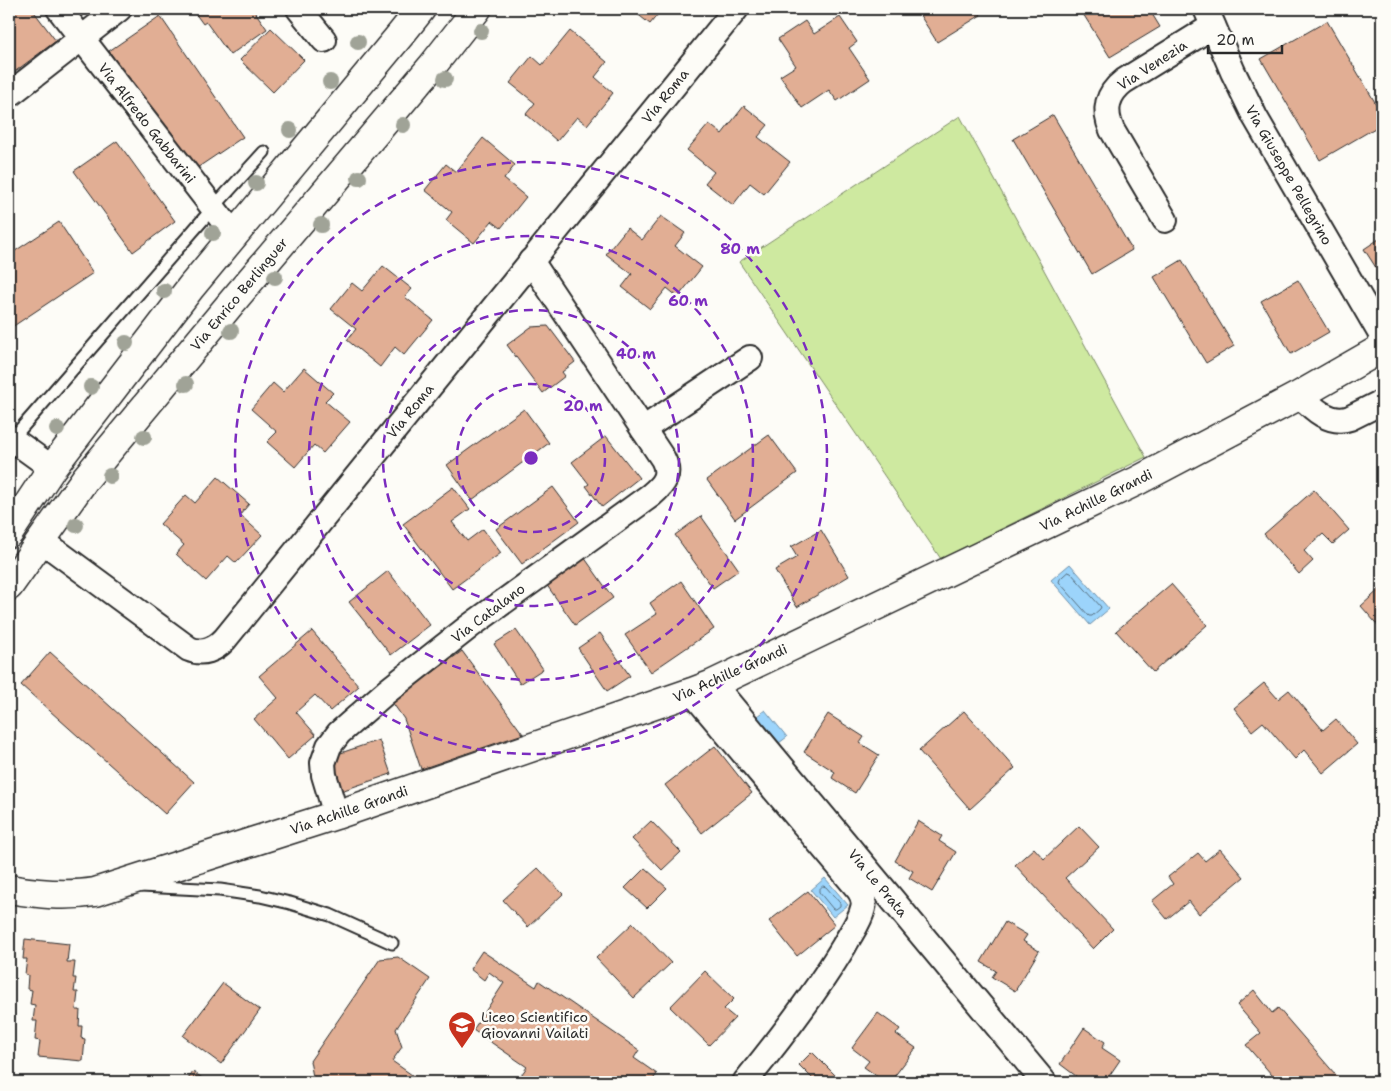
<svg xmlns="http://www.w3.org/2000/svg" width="1391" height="1091" font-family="'Shantell Sans',sans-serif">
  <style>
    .green { fill: #cee9a0; stroke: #7c8a66 }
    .water { fill: #9cd4fb; stroke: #6f90a8 }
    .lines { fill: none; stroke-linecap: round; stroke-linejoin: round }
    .shore { stroke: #586f7e; stroke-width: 1 }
    .building { fill: #e1ae94; stroke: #2b2b2b }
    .lane-casing { stroke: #2b2b2b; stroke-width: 15 }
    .street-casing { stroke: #2b2b2b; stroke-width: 28 }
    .secondary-casing { stroke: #2b2b2b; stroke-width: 31 }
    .lane { stroke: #fdfcf7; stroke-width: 11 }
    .street { stroke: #fdfcf7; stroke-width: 24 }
    .secondary { stroke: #fdfcf7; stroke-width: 28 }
    .tree { fill: #a0a397 }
    .ring { fill: none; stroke: #7b2cbf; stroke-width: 2.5; stroke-dasharray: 9 6 }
    .labels { text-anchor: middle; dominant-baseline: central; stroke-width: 5; stroke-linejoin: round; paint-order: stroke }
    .street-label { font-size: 14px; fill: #2b2b2b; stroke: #fdfcf7 }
    .poi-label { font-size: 14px; fill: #2b2b2b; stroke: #fdfcf7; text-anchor: start }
    .centre { fill: #7b2cbf; stroke: #fdfcf7; stroke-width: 2.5 }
    .ring-label { font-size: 15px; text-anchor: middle; font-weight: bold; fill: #7b2cbf; stroke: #fdfcf7; stroke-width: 5; stroke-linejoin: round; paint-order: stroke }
  </style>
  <rect width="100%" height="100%" fill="#fdfcf7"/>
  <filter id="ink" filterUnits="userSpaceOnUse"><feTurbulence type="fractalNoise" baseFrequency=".02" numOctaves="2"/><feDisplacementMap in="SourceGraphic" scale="10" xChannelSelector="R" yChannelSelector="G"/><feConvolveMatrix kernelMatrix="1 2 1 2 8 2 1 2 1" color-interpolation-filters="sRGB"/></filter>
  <g filter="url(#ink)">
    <polygon class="green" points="960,116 1146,457 941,559 739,262"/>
    <g class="water">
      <polygon points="1070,564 1109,609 1090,625 1051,580"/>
      <polygon points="765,710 787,737 775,746 753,719"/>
      <polygon points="825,878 848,905 833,917 811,890"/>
    </g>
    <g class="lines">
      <g class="shore">
        <polygon points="1068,572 1071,573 1101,607 1100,609 1092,616 1089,616 1059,582 1060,579"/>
        <polygon points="823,886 826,887 840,903 840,906 836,909 833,909 819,892 819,890"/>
      </g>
    </g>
    <g class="building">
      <polygon points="10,9 32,9 56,41 9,76 9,10"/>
      <polygon points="192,9 253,9 267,29 230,55 206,22 203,24"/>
      <polygon points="631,9 662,9 650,24"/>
      <polygon points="916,9 977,9 981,15 937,42"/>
      <polygon points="1080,9 1149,9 1160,27 1110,57"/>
      <polygon points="160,16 243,137 191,172 109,51"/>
      <polygon points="840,17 857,42 849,48 870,79 837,101 829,90 802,108 780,76 796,66 778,39 805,21 814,34"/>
      <polygon points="1327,21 1382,114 1382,124 1320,160 1261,59"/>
      <polygon points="271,28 304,60 273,92 240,60"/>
      <polygon points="570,31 607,62 595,77 613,93 587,125 577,117 557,141 526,114 535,103 510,83 532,56 542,65"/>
      <polygon points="744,106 768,125 758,137 790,162 764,194 750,183 733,205 705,183 714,172 687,150 709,124 722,134"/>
      <polygon points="1053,115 1132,250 1092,274 1013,139"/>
      <polygon points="483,138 515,165 504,179 526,197 501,228 492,221 474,243 446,220 452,212 425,190 446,164 456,172"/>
      <polygon points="117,141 175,221 133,252 74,171"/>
      <polygon points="661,216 685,233 675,246 702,267 678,297 667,288 650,309 622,287 632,274 606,254 627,228 642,240"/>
      <polygon points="59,222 93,273 9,329 9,255"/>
      <polygon points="1382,237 1382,277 1364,249"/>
      <polygon points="1182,260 1234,346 1206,363 1154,277"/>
      <polygon points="383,266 412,289 405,297 433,320 404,355 395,347 380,367 347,340 356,329 331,309 352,283 362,291"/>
      <polygon points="1298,280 1329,332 1291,354 1261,301"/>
      <polygon points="548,326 575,362 562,372 565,376 543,393 507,345 531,327"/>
      <polygon points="304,368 333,393 325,401 350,422 323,453 314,445 295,467 267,442 277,432 251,409 273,383 283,392"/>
      <polygon points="524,409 549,443 472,500 447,465"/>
      <polygon points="769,435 797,473 735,519 707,480"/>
      <polygon points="606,436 639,478 602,507 586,486 589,484 572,462"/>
      <polygon points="218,477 249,504 240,515 262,535 236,563 228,556 206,581 176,554 184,545 160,524 186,495 195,503"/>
      <polygon points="453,487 470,509 452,522 467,541 483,529 501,553 452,589 403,524"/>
      <polygon points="553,487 579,522 522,564 496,529"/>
      <polygon points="1314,490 1349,530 1333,544 1323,534 1304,551 1313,561 1299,574 1264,534"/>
      <polygon points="701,516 739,570 713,588 675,535"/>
      <polygon points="821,530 849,576 797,607 775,570 797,557 791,547"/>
      <polygon points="584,557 613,598 575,625 546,584"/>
      <polygon points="388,571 430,625 391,655 349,602"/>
      <polygon points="681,581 714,629 651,672 625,635 657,614 650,603"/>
      <polygon points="1171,584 1207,625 1153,672 1116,631"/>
      <polygon points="1381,588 1382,589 1382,630 1361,606"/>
      <polygon points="516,630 543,669 520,684 494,644"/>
      <polygon points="312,631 359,686 330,711 315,695 296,712 316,735 288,759 254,719 278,698 259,676"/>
      <polygon points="600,633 630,676 607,691 578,648"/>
      <polygon points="462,651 523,734 421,769 404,719 392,702"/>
      <polygon points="50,652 194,782 165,814 21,685"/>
      <polygon points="1264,683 1278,699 1289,690 1323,730 1336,719 1357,744 1323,773 1304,750 1295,759 1263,722 1252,731 1234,708"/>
      <polygon points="964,711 1015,768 970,809 919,751"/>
      <polygon points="828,714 864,737 860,743 879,755 855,793 832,778 835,772 804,752"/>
      <polygon points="379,740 391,774 341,791 329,757"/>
      <polygon points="715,746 752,793 702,833 665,785"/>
      <polygon points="651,821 681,852 662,870 632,839"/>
      <polygon points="918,821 942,836 939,841 956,852 932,892 909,878 913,871 895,861"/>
      <polygon points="1079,826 1099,847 1065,878 1113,929 1093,949 1015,865 1034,848 1044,859"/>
      <polygon points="1220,849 1244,877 1199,914 1189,901 1167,919 1152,901 1173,884 1168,877 1198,853 1205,861"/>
      <polygon points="538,868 563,894 528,927 503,900"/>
      <polygon points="645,868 667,888 647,908 625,888"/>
      <polygon points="808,891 835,925 797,956 769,921"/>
      <polygon points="1005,922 1027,935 1023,941 1039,951 1015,991 992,977 996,971 981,962"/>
      <polygon points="633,923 671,963 634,998 596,958"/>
      <polygon points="25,939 69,944 67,962 75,962 73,978 76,978 74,992 78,992 76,1010 80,1010 79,1026 82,1026 81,1038 85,1039 83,1061 38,1057 40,1041 35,1040 37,1021 33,1021 35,1005 30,1004 32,990 27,989 28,975 25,974 27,959 23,959"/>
      <polygon points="482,951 536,987 539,981 639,1050 634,1058 657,1074 651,1082 550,1082 546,1079 544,1082 516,1082 527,1067 473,1030 504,983 489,972 484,980 470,969"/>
      <polygon points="398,957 430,979 396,1029 402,1047 392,1061 422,1082 314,1082 310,1061 380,959"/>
      <polygon points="705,971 734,999 724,1009 735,1018 709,1045 670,1007"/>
      <polygon points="223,983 260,1010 221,1064 183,1036"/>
      <polygon points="1254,990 1272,1013 1278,1008 1342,1082 1278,1082 1246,1045 1261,1033 1237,1005"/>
      <polygon points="878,1013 900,1029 896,1034 916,1048 890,1082 885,1082 864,1067 869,1061 852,1048"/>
      <polygon points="1084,1028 1105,1042 1102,1048 1120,1060 1105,1082 1072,1082 1076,1076 1060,1064"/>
      <polygon points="812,1052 842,1082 816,1082 799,1065"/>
      <polygon points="193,1072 207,1081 206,1082 186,1082"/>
    </g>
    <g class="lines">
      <g class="lane-casing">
        <g id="lane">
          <polyline points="12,439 213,208 264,152"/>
          <polyline points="141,886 220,890 260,896 290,903 330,915 392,943"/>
        </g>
      </g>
      <g class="street-casing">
        <g id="street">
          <polyline points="59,9 235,236"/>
          <polyline points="299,9 324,40"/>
          <polyline points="1206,9 1233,72 1255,117 1382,336"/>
          <polyline points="9,95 119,9"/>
          <path d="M 1165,220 L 1112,130 C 1103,110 1107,94 1124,81 L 1213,26"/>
          <path d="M 1300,395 C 1313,409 1330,425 1350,418 L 1382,402"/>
          <polyline points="643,429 750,358"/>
          <polyline points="9,437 52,468"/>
          <path d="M 41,540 L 189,649 C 203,655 215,650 225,639 L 736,9"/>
          <polyline points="713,684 1044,1082"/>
          <path d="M 692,692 L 859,890 C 863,896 865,901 863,908 C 860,922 850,934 844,946 C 815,994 781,1038 745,1082"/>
          <path d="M 336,815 L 324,775 L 323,763 L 329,746 L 339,733 L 386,692 L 470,626 L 651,495 C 664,484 671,475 663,459 L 531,261"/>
        </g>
      </g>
      <g class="secondary-casing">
        <g id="secondary">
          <polyline points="9,533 52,468 191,287 401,34 421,9"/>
          <polyline points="9,586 85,479 232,302 433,65 477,9"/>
          <path d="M 9,889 C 38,894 66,897 95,892 L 336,815 L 692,692 L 713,684 L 1137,481 L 1300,395 L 1382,348"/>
        </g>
      </g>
      <use href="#lane" class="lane"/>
      <use href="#street" class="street"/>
      <use href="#secondary" class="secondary"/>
    </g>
    <g class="tree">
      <circle cx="481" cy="31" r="8"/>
      <circle cx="358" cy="42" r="8"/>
      <circle cx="445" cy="79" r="8"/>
      <circle cx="330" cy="82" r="8"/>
      <circle cx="403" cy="125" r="8"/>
      <circle cx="290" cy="130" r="8"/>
      <circle cx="359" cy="178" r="8"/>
      <circle cx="256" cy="183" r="8"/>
      <circle cx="321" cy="225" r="8"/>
      <circle cx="213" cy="233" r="8"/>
      <circle cx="275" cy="277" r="8"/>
      <circle cx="164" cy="291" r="8"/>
      <circle cx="231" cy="331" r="8"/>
      <circle cx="126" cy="343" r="8"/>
      <circle cx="186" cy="384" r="8"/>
      <circle cx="91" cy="387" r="8"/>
      <circle cx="57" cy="429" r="8"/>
      <circle cx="144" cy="437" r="8"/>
      <circle cx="110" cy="476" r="8"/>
      <circle cx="76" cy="525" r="8"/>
    </g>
  </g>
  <g class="ring">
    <circle cx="531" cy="458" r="74"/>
    <circle cx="531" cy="458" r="148"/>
    <circle cx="531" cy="458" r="222"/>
    <circle cx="531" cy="458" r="296"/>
  </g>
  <defs>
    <g id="school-pin" transform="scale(1.4375)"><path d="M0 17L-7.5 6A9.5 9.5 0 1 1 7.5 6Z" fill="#c8321e" stroke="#fdfcf7"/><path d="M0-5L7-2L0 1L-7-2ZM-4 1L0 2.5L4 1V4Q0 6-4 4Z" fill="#fff"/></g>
  </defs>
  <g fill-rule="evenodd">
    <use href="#school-pin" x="462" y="1025"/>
  </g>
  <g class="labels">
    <g class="street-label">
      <text transform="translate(1152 65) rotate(-33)">Via Venezia</text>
      <text transform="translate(665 96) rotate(-51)">Via Roma</text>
      <text transform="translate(147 123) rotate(52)">Via Alfredo Gabbarini</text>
      <text transform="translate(1289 175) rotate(60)">Via Giuseppe Pellegrino</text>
      <text transform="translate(239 294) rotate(-50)">Via Enrico Berlinguer</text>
      <text transform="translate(410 411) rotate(-51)">Via Roma</text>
      <text transform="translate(1096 500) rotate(-26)">Via Achille Grandi</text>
      <text transform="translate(488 613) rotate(-37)">Via Catalano</text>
      <text transform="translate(730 673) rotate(-24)">Via Achille Grandi</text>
      <text transform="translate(349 810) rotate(-19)">Via Achille Grandi</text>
      <text transform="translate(878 883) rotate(50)">Via Le Prata</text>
    </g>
    <g class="poi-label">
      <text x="481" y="1017">Liceo Scientifico<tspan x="481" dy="16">Giovanni Vailati</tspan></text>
    </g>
  </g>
  <circle cx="531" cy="458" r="8" class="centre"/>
  <g class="ring-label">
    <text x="740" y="254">80 m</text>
    <text x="688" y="306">60 m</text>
    <text x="636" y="359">40 m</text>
    <text x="583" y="411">20 m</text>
  </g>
  <rect width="1391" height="1091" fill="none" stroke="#fdfcf7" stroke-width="30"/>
  <rect x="15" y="15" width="1361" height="1061" fill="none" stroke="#2b2b2b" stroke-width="2" filter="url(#ink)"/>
  <path d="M1208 45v8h74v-8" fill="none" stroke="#2b2b2b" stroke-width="2.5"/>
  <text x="1216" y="45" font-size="15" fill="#2b2b2b" stroke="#fdfcf7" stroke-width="4" paint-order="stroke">20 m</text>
</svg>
